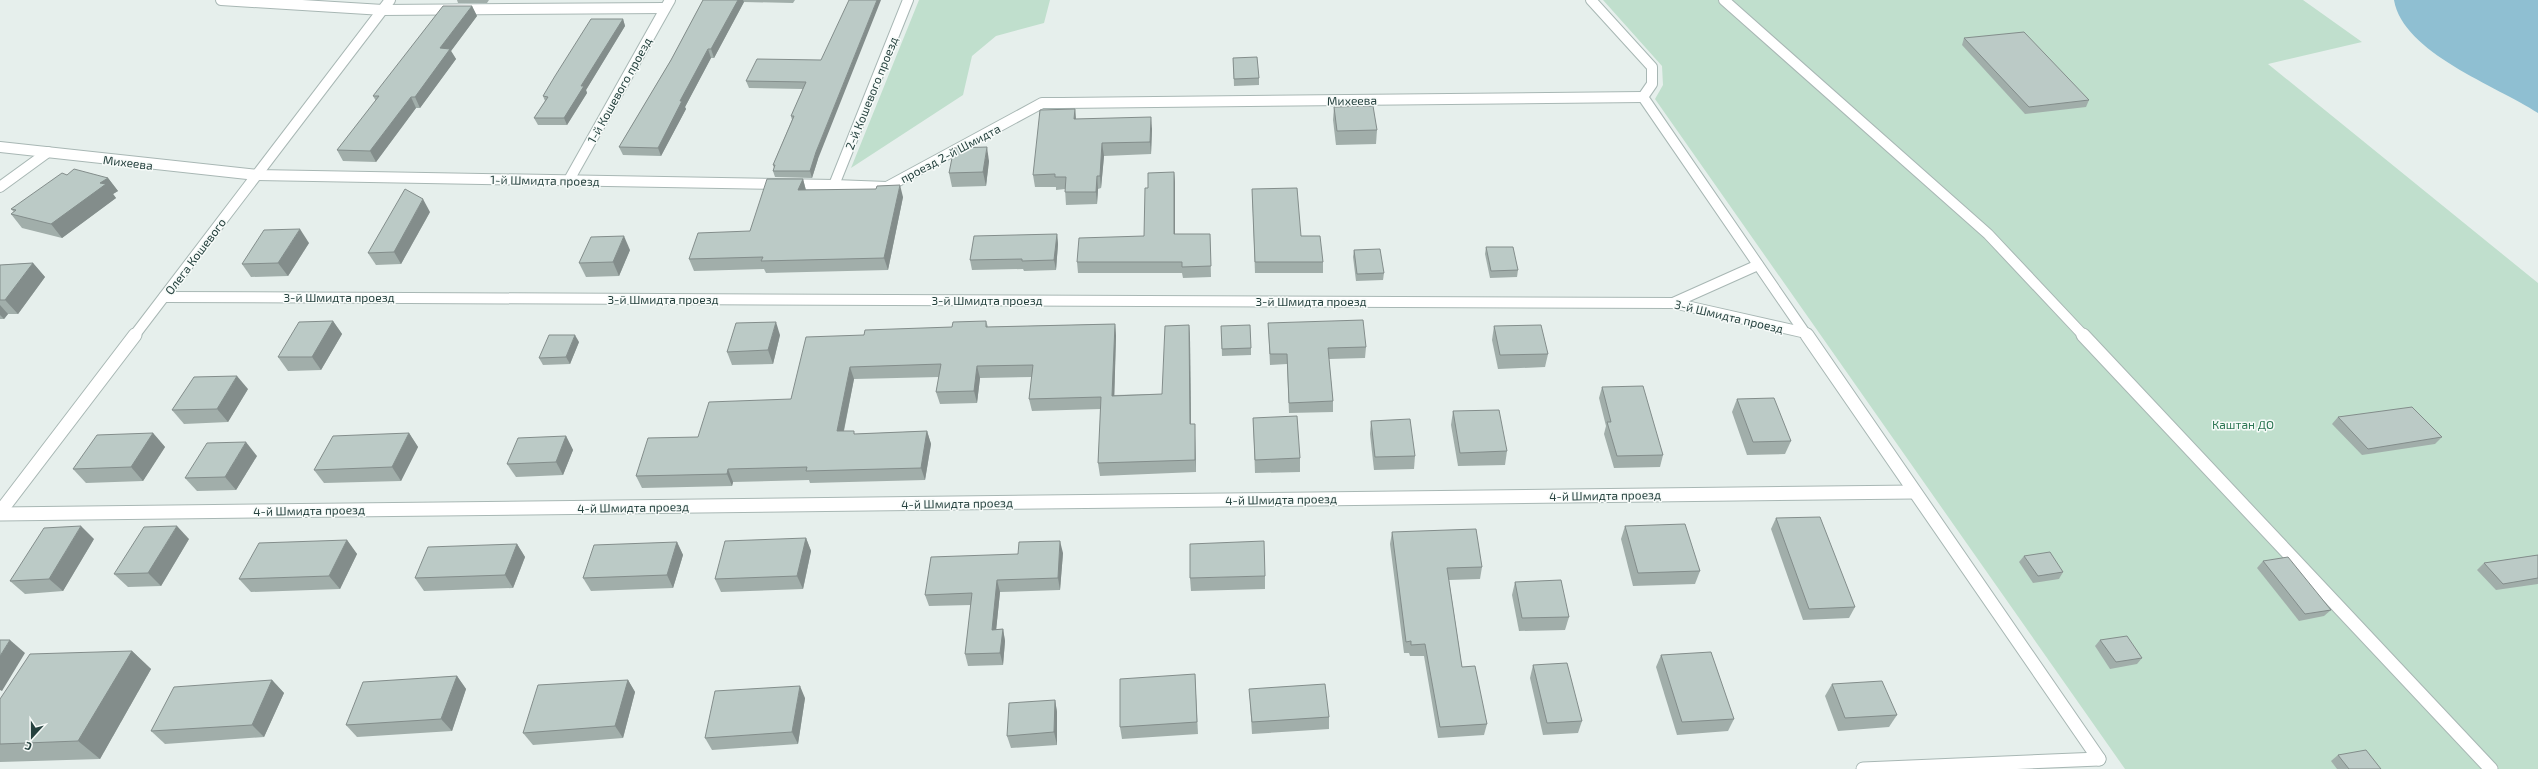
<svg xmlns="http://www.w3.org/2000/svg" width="2538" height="769" font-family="'Exo 2',sans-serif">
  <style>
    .green { fill: #c0dfcd }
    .water { fill: #8fbfd2 }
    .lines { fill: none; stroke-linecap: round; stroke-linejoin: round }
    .service-far1-casing { stroke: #a8b7b4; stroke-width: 12 }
    .service-casing { stroke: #a8b7b4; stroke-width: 15 }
    .minor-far1-casing { stroke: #a8b7b4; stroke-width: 12 }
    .minor-casing { stroke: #a8b7b4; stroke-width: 15 }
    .service-far1 { stroke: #fff; stroke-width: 10 }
    .service { stroke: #fff; stroke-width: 13 }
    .minor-far1 { stroke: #fff; stroke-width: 10 }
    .minor { stroke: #fff; stroke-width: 13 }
    .wall { fill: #a1aeaa }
    .shaded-wall { fill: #838d8b }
    .building { fill: #bbcac6; stroke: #838d8b }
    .labels { text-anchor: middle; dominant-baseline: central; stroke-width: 3; stroke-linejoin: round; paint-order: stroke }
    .street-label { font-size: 12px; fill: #25413e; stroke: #f7fbf9 }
    .park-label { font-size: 12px; fill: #2f7855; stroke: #f7fbf9 }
  </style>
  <rect width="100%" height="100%" fill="#e6efec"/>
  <g class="green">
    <polygon points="919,0 1050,0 1044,23 996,36 972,56 963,95 851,168"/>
    <polygon points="1603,0 2303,0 2362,42 2268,64 2538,283 2538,769 2125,769 1655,99 1663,85 1662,66"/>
  </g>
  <path class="water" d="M 2394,0 L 2538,0 L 2538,113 C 2497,86 2403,53 2394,0 Z"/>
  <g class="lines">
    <g class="service-far1-casing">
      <g id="service-far1">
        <polyline points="1591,0 1652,67 1652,84 1643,97 1807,336"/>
        <polyline points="1724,0 1988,234 2084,336"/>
        <polyline points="834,185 887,187 1042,103 1062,103"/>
        <polyline points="0,187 48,152"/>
      </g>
    </g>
    <g class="service-casing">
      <g id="service">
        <polyline points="1807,335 2099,759"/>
        <polyline points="2083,335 2491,769"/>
      </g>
    </g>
    <g class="minor-far1-casing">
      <g id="minor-far1">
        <polyline points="221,0 383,10 665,8"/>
        <polyline points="1062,103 1643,97"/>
        <polyline points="0,147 257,175 834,185 908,0"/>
        <polyline points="569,180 670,0"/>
        <polyline points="164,297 1673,303 1806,333"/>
        <polyline points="1673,303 1758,265"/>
        <polyline points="134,336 390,0"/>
      </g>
    </g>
    <g class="minor-casing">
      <g id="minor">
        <polyline points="0,512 135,335"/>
        <polyline points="0,514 1914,492"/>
        <polyline points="1863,769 2099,759"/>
      </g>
    </g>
    <use href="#service-far1" class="service-far1"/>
    <use href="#service" class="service"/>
    <use href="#minor-far1" class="minor-far1"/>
    <use href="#minor" class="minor"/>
  </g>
  <g class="wall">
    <polygon points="457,0 489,0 487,3 458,3"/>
    <polygon points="703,0 795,0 793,3 744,2 714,58 711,58 685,107 686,109 661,156 623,155 619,147 671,60"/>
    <polygon points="472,6 477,16 451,51 456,59 420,108 416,108 376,162 343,161 337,150 376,101 373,96"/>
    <polygon points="623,19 625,26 586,90 587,93 567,125 538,125 534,118 545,101 543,96"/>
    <polygon points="1964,38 2089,100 2086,107 2025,114 1962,45"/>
    <polygon points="1233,58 1259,78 1259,85 1234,86"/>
    <polygon points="821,60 818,159 812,178 775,177 773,171 774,168 773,165 792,120 791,116 803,89 749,88 746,81"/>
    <polygon points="1334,107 1377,130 1376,144 1336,145 1333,120"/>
    <polygon points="1075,109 1076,119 1152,129 1151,154 1104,156 1101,188 1098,189 1097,204 1066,205 1065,189 1056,190 1056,187 1035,187 1033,175"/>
    <polygon points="989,161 986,186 952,187 949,173"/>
    <polygon points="1174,172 1175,183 1175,234 1210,234 1211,277 1183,278 1182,273 1078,273 1077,262 1144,236 1148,188"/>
    <polygon points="67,175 108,178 118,191 113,194 116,198 62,238 22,228 11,214 14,212 11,209"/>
    <polygon points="803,179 806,190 903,197 888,270 766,273 764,269 694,271 689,259 750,231"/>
    <polygon points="1252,189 1301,236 1323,262 1323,273 1255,273"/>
    <polygon points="430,212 401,264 376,265 368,253"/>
    <polygon points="1057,234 1058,244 1056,270 1024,271 1023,269 972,270 970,260"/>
    <polygon points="309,243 288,276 251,277 242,264"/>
    <polygon points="1486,247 1518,270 1517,277 1490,278 1485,254"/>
    <polygon points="630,250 619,276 586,277 579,263"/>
    <polygon points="1354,250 1384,273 1383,280 1356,281 1353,257"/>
    <polygon points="33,263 45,277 18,314 8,314 4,319 0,319 0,265"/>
    <polygon points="333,321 342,334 321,370 288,371 278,357"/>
    <polygon points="986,321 988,327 1115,324 1116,336 1114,395 1162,394 1189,325 1190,338 1191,424 1195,424 1196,472 1100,476 1098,463 1101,409 1032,411 1029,399 1032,377 980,378 977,403 940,404 936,392 939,377 854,379 844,431 855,434 927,431 931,444 925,480 810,483 809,480 733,482 732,486 642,488 636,476 698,437 791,399 864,335 952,327"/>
    <polygon points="1268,323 1366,347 1365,358 1329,359 1333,401 1333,412 1289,413 1287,364 1270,365"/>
    <polygon points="1221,326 1251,348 1251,355 1222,356"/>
    <polygon points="1494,326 1548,354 1545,367 1498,369 1492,340"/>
    <polygon points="780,335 773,364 732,365 727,352"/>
    <polygon points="579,342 570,364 543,365 539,358"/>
    <polygon points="1602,387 1663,455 1660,467 1614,468 1604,434 1606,426 1599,398"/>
    <polygon points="248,389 228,422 184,424 172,410"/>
    <polygon points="1737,399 1791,441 1785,454 1747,455 1732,412"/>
    <polygon points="1453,411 1507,451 1505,465 1458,466 1451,425"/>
    <polygon points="2338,417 2442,437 2435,444 2362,455 2332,424"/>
    <polygon points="1253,418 1300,458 1300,472 1255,473"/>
    <polygon points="1371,421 1415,456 1414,469 1374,470 1370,434"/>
    <polygon points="153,433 165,447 143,481 86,483 73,469"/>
    <polygon points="409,433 418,447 401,481 324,483 314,470"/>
    <polygon points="566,436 573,450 563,475 516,477 507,464"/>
    <polygon points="257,456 236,490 197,491 185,478"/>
    <polygon points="1776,518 1855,607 1849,618 1803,620 1771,529"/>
    <polygon points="1625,526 1700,571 1695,584 1633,586 1621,539"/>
    <polygon points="1392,532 1482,567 1480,579 1449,580 1462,667 1487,724 1484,735 1438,738 1424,656 1410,656 1409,653 1404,653 1390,544"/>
    <polygon points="806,538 811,551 803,589 721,592 715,579"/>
    <polygon points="94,539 63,591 25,594 10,581"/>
    <polygon points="189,539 161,586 128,587 114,574"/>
    <polygon points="347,540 357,554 340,589 251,592 239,579"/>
    <polygon points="677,542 683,555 673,588 591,591 583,578"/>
    <polygon points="517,544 525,557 513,588 424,591 415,578"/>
    <polygon points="1063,553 1060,590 1000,592 996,630 1003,629 1005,641 1003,665 968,666 965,654 971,605 929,606 925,595"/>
    <polygon points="2538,555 2538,584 2496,590 2477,570 2484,563"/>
    <polygon points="2024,556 2063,572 2059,579 2033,583 2019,562"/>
    <polygon points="2263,561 2331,610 2324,616 2299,621 2257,568"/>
    <polygon points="1265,576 1265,589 1191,591 1190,578"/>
    <polygon points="1515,582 1569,617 1565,630 1519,631 1512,595"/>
    <polygon points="2100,640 2142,658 2137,664 2110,669 2095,646"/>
    <polygon points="132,651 151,669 100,759 0,762 0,699"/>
    <polygon points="1661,655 1734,719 1728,731 1677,735 1656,667"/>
    <polygon points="1533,665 1582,721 1578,733 1543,735 1530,678"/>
    <polygon points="1195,674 1198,734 1122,739 1120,727"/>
    <polygon points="457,676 466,689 452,731 357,737 346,725"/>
    <polygon points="272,680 284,693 264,737 165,744 151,731"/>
    <polygon points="628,680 635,692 623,738 533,745 523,733"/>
    <polygon points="1832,684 1897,715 1889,727 1838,731 1825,696"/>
    <polygon points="1249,689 1329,717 1329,729 1252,734 1250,701"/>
    <polygon points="805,698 798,744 712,750 705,738"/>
    <polygon points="1055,700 1057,712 1057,745 1011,748 1007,736"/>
    <polygon points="2338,755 2381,769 2337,769 2331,761"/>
  </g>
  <g class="shaded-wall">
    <polygon points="738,0 743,0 744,2 714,58 711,49"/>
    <polygon points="877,0 881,0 818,159 812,178 810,171 816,152"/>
    <polygon points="472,6 477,16 451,51 456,59 420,108 415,97 440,48"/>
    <polygon points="623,19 625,26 586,90 587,93 567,125 564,118 581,86"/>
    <polygon points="708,49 711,58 685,107 686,109 661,156 658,148 680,101"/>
    <polygon points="411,97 416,108 376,162 370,151"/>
    <polygon points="1075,109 1076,121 1074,119"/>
    <polygon points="1151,117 1152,129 1151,154 1150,142"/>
    <polygon points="1102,143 1104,156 1101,188 1100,176"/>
    <polygon points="987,147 989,161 986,186 983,172"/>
    <polygon points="1174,172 1175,183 1175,245 1174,234"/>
    <polygon points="1097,176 1098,189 1097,204 1096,192"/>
    <polygon points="108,178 118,191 113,194 116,198 62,238 51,224 100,183"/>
    <polygon points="803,179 806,191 798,190"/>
    <polygon points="900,185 903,197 888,270 884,258"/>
    <polygon points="423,199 430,212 401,264 394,252"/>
    <polygon points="300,229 309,243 288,276 278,263"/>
    <polygon points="1057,234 1058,244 1056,270 1054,260"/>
    <polygon points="624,236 630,250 619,276 613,262"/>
    <polygon points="33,263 45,277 18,314 5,300"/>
    <polygon points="0,305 8,314 4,319 0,315"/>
    <polygon points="333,321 342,334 321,370 312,357"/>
    <polygon points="776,322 780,335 773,364 768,350"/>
    <polygon points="1115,324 1116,336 1114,408 1112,396"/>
    <polygon points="1189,325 1190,338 1191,436 1190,424"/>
    <polygon points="575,335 579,342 570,364 566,357"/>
    <polygon points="977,366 980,378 977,403 974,391"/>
    <polygon points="850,367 854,379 841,444 837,431"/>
    <polygon points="237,376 248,389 228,422 217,409"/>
    <polygon points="1195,424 1195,436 1196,472 1195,460"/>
    <polygon points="927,431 931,444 925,480 921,468"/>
    <polygon points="153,433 165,447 143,481 131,467"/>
    <polygon points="409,433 418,447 401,481 392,467"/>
    <polygon points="566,436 573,450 563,475 556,462"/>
    <polygon points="246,442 257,456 236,490 225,477"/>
    <polygon points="728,469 733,482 732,486 727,474"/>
    <polygon points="81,526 94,539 63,591 49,579"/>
    <polygon points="177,526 189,539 161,586 148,573"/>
    <polygon points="806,538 811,551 803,589 797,576"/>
    <polygon points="347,540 357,554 340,589 329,576"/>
    <polygon points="1060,541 1063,553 1060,590 1058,578"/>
    <polygon points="677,542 683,555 673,588 667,575"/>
    <polygon points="517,544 525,557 513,588 505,575"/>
    <polygon points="997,580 1000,592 995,641 992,630"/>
    <polygon points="1003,629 1005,641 1003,665 1000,653"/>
    <polygon points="10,640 25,653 2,691 0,690 0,656"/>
    <polygon points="132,651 151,669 100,759 78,741"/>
    <polygon points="457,676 466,689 452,731 441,719"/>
    <polygon points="272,680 284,693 264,737 252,725"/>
    <polygon points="628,680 635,692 623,738 615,726"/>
    <polygon points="800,686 805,698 798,744 792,732"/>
    <polygon points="1055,700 1057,712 1057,745 1054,732"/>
  </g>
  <g class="building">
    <polygon points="703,0 738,0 711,49 708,49 680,101 682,101 658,148 619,147 671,60"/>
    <polygon points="849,0 877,0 816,152 810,171 773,171 775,165 773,165 794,116 791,116 806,82 746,81 757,59 821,60"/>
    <polygon points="443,6 472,6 440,48 450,49 415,97 411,97 370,151 337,150 379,96 373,96"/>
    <polygon points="591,19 623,19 581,86 584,86 564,118 534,118 548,97 543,96 555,76"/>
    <polygon points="2024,32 2089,100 2029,107 1964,38"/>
    <polygon points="1257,57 1259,78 1234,79 1233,58"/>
    <polygon points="1373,106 1377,130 1337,131 1334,107"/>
    <polygon points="1075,109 1074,119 1151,117 1150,142 1102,143 1100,176 1097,176 1096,192 1065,192 1066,177 1055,177 1055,174 1033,175 1040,110"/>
    <polygon points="987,147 983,172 949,173 954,148"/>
    <polygon points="74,169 108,178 100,183 106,184 51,224 11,214 16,210 11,209 62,173 67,175"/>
    <polygon points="1174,172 1174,234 1210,234 1211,266 1182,267 1182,262 1077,262 1079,238 1144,236 1145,188 1148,188 1148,173"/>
    <polygon points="767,179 803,179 798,190 876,189 877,186 900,185 884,258 761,261 763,257 689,259 698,233 750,231"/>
    <polygon points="1297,188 1301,236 1320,236 1323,262 1255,262 1252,189"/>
    <polygon points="405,189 423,199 394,252 368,253"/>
    <polygon points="300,229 278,263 242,264 264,230"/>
    <polygon points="1057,234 1054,260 1022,261 1022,259 970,260 974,236"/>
    <polygon points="624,236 613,262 579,263 591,237"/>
    <polygon points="1486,247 1513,247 1518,270 1491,271"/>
    <polygon points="1380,249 1384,273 1357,274 1354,250"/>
    <polygon points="33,263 5,300 0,300 0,265"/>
    <polygon points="1363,320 1366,347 1328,348 1333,401 1289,403 1287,354 1270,354 1268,323"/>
    <polygon points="333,321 312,357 278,357 299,322"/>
    <polygon points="986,321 986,327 1115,324 1112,396 1162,394 1165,326 1189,325 1190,424 1195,424 1195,460 1098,463 1101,397 1029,399 1033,365 977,366 974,391 936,392 941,364 850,367 837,431 854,431 854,434 927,431 921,468 806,471 807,467 728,469 727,474 636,476 648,438 698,437 709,402 791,399 806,337 864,335 865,330 952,327 953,322"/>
    <polygon points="776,322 768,350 727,352 736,323"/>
    <polygon points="1250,325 1251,348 1222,349 1221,326"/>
    <polygon points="1541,325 1548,354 1500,355 1494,326"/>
    <polygon points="549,335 575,335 566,357 539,358"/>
    <polygon points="237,376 217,409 172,410 194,377"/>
    <polygon points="1643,386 1663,455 1617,456 1607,422 1611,422 1602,387"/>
    <polygon points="1774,398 1791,441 1753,442 1737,399"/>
    <polygon points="2412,407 2442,437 2368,449 2338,417"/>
    <polygon points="1499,410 1507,451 1460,453 1453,411"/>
    <polygon points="1297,416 1300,458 1255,460 1253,418"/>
    <polygon points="1410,419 1415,456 1375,457 1371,421"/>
    <polygon points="153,433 131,467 73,469 97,435"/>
    <polygon points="409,433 392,467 314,470 333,436"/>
    <polygon points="566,436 556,462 507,464 518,438"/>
    <polygon points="246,442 225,477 185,478 207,443"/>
    <polygon points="1820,517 1855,607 1809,609 1776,518"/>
    <polygon points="1685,524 1700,571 1638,573 1625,526"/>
    <polygon points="81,526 49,579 10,581 44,528"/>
    <polygon points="177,526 148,573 114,574 144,527"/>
    <polygon points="1476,529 1482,567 1447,568 1462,667 1475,666 1487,724 1440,727 1425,644 1411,645 1411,641 1406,642 1392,532"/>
    <polygon points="806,538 797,576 715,579 725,541"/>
    <polygon points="347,540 329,576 239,579 259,543"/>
    <polygon points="1060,541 1058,578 997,580 992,630 1003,629 1000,653 965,654 972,593 925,595 931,557 1018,554 1019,542"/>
    <polygon points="1264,541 1265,576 1190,578 1190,544"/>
    <polygon points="677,542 667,575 583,578 594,545"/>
    <polygon points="517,544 505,575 415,578 428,547"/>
    <polygon points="2050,552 2063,572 2038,576 2024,556"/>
    <polygon points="2538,555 2538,578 2503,584 2484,563"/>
    <polygon points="2288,557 2331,610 2305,614 2263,561"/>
    <polygon points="1561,580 1569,617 1522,618 1515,582"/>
    <polygon points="2127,636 2142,658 2116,662 2100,640"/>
    <polygon points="0,640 10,640 0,656"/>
    <polygon points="132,651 78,741 0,744 0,699 30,654"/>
    <polygon points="1711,652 1734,719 1682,722 1661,655"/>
    <polygon points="1567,663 1582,721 1547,723 1533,665"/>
    <polygon points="1195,674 1197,722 1120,727 1120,679"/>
    <polygon points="457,676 441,719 346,725 363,682"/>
    <polygon points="272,680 252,725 151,731 174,687"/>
    <polygon points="628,680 615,726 523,733 538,685"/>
    <polygon points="1882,681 1897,715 1845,718 1832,684"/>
    <polygon points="1325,684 1329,717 1252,722 1249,689"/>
    <polygon points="800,686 792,732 705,738 715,691"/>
    <polygon points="1055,700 1054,732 1007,736 1009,703"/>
    <polygon points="2366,750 2381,769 2349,769 2338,755"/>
  </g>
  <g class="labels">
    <g class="street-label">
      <text transform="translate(619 90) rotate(-61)">1-й Кошевого проезд</text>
      <text transform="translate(871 93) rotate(-68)">2-й Кошевого проезд</text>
      <text transform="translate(1352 100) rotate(-1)">Михеева</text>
      <text transform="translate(950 153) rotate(-28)">проезд 2-й Шмидта</text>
      <text transform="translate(128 162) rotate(7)">Михеева</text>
      <text transform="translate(545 180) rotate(1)">1-й Шмидта проезд</text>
      <text transform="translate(195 256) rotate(-53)">Олега Кошевого</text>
      <text x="339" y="297">3-й Шмидта проезд</text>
      <text x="663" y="299">3-й Шмидта проезд</text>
      <text x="987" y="300">3-й Шмидта проезд</text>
      <text x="1311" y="301">3-й Шмидта проезд</text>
      <text transform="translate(1729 316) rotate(13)">3-й Шмидта проезд</text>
      <text transform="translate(1605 495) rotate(-1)">4-й Шмидта проезд</text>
      <text transform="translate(1281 499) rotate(-1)">4-й Шмидта проезд</text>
      <text transform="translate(957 503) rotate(-1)">4-й Шмидта проезд</text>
      <text transform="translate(633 507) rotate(-1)">4-й Шмидта проезд</text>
      <text transform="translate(309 510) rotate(-1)">4-й Шмидта проезд</text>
    </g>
    <g class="park-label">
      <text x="2243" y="424">Каштан ДО</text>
    </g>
  </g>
  <g transform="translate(32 737) rotate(201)" stroke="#f7fbf9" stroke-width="3" paint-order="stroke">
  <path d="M0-3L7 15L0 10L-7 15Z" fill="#25413e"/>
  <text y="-6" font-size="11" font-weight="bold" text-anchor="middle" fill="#25413e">С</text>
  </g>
</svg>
